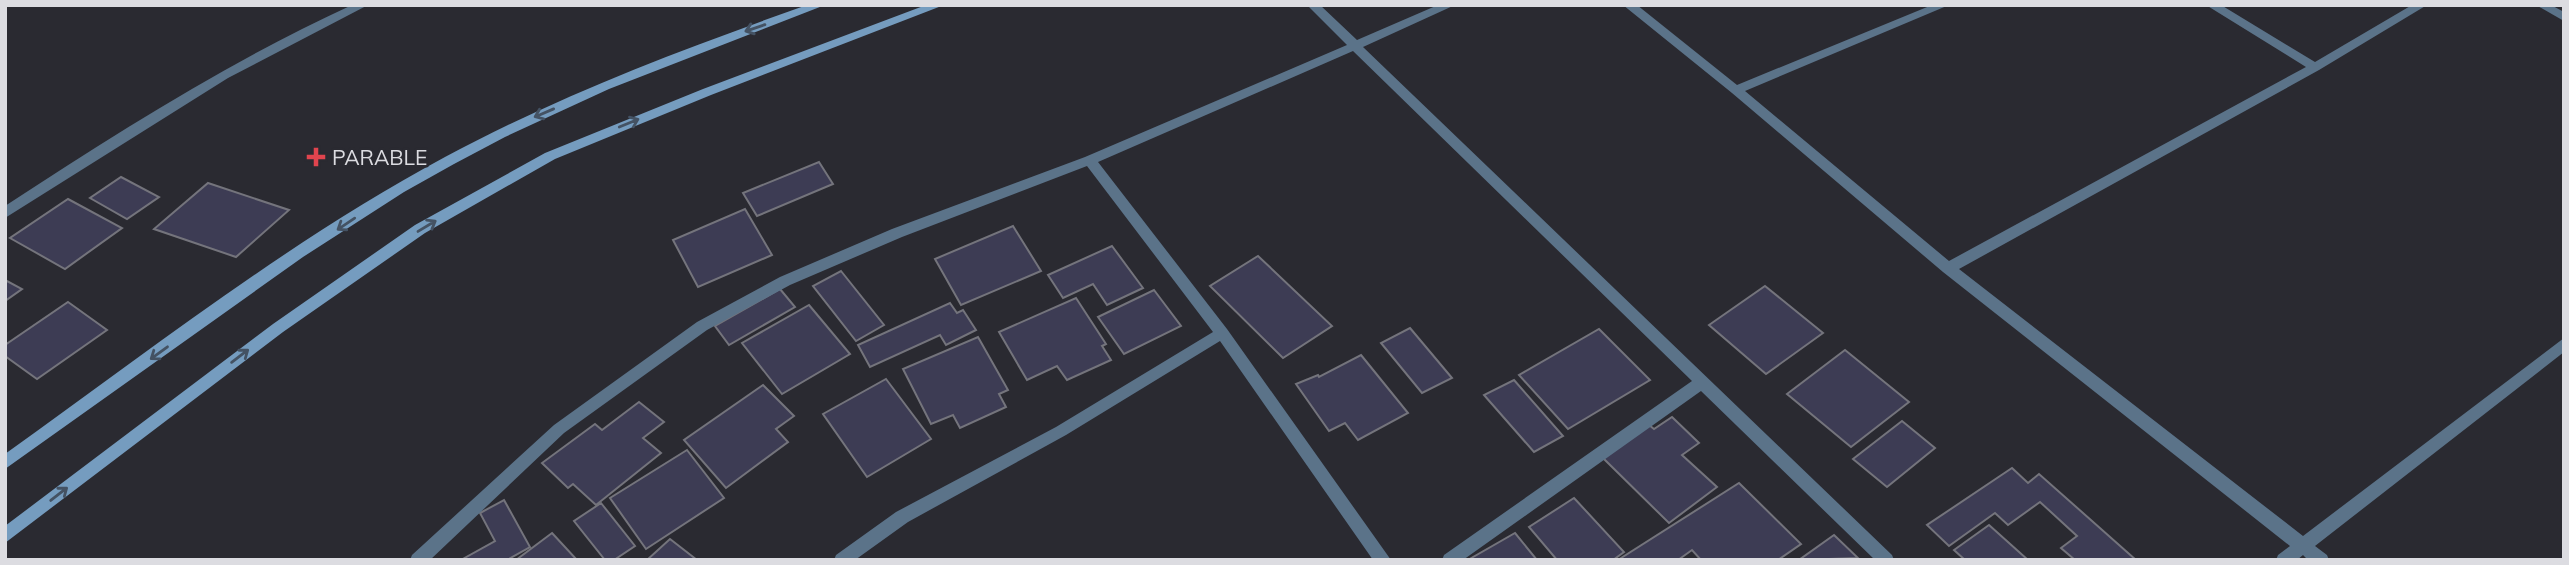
<svg xmlns="http://www.w3.org/2000/svg" width="2569" height="565" font-family="Mulish,sans-serif">
  <style>
    .building { fill: #3d3c54; stroke: #74747c; stroke-width: 2 }
    .lines { fill: none; stroke-linecap: round; stroke-linejoin: round }
    .street { fill: #5b7389; fill-rule: evenodd }
    .secondary { fill: #759cbf; fill-rule: evenodd }
    .oneway { stroke: #445263 }
    .health-dot { fill: #e0444e; stroke: #2a2a31; stroke-width: 2.5 }
    .labels { text-anchor: middle; dominant-baseline: central; stroke-width: 5; stroke-linejoin: round; paint-order: stroke }
    .poi-label { font-size: 21px; fill: #dcdce1; stroke: #2a2a31; text-anchor: start }
  </style>
  <rect width="100%" height="100%" fill="#2a2a31"/>
  <g class="building">
    <polygon points="819,162 833,184 757,216 743,193"/>
    <polygon points="121,177 159,197 127,219 90,198"/>
    <polygon points="208,183 289,210 236,257 154,229"/>
    <polygon points="68,199 122,228 65,269 10,238"/>
    <polygon points="745,209 772,255 698,287 673,240"/>
    <polygon points="1013,226 1041,271 961,305 935,259"/>
    <polygon points="1112,246 1143,288 1107,305 1093,284 1063,298 1048,275"/>
    <polygon points="1258,256 1332,326 1283,358 1210,286"/>
    <polygon points="841,271 884,325 856,341 813,286"/>
    <polygon points="5,280 22,289 5,301"/>
    <polygon points="1765,286 1823,333 1766,374 1709,325"/>
    <polygon points="780,289 795,307 729,345 715,326"/>
    <polygon points="1154,290 1181,326 1124,354 1098,317"/>
    <polygon points="1076,298 1106,344 1102,346 1111,360 1067,380 1057,366 1027,380 999,332"/>
    <polygon points="68,302 107,330 37,379 5,356 5,345"/>
    <polygon points="950,303 957,313 963,310 976,330 946,345 940,335 870,367 858,345"/>
    <polygon points="809,305 850,354 782,394 742,343"/>
    <polygon points="1410,328 1452,378 1422,393 1381,343"/>
    <polygon points="1599,329 1650,380 1568,429 1519,375"/>
    <polygon points="978,337 1008,390 999,394 1006,407 960,428 953,415 931,424 903,369"/>
    <polygon points="1845,350 1909,402 1851,447 1787,394"/>
    <polygon points="1361,355 1408,413 1358,440 1345,423 1329,431 1296,384 1318,375 1319,377"/>
    <polygon points="886,379 931,439 867,477 823,414"/>
    <polygon points="1514,380 1563,436 1534,452 1484,395"/>
    <polygon points="763,385 794,416 776,429 788,442 726,488 684,440"/>
    <polygon points="639,402 664,422 643,438 661,453 596,505 573,484 568,488 542,463 595,424 602,430"/>
    <polygon points="1672,417 1699,443 1682,455 1717,487 1669,523 1603,458 1649,425 1654,429"/>
    <polygon points="1902,421 1935,448 1887,487 1853,459"/>
    <polygon points="687,450 724,498 646,549 610,498"/>
    <polygon points="2012,468 2028,483 2039,474 2136,560 2075,560 2061,548 2077,536 2040,502 2008,525 1995,513 1949,546 1927,525"/>
    <polygon points="1739,483 1801,544 1778,560 1701,560 1692,550 1678,560 1618,560"/>
    <polygon points="1574,498 1624,552 1613,560 1557,560 1529,527"/>
    <polygon points="504,500 530,547 507,560 461,560 495,541 480,513"/>
    <polygon points="601,503 635,546 614,560 605,560 574,521"/>
    <polygon points="1989,525 2028,560 1965,560 1954,550"/>
    <polygon points="552,533 577,560 516,560"/>
    <polygon points="1515,533 1537,560 1468,560"/>
    <polygon points="1834,535 1858,558 1799,560"/>
    <polygon points="670,539 697,560 647,560"/>
  </g>
  <g class="lines">
    <g class="street">
      <path d="M 352,5 L 368,5 L 228,78 L 5,218 L 5,206 C 117,133 230,61 352,5 Z"/>
      <polygon points="1307,5 1320,5 1357,40 1438,5 1455,5 1363,47 1892,555 1894,560 1875,560 1701,391 1463,560 1442,560 1444,555 1692,381 1353,51 1098,162 1227,329 1391,560 1373,560 1220,341 1066,435 908,522 855,560 834,560 836,555 896,512 1056,427 1213,332 1087,166 902,237 790,285 707,330 564,433 430,560 410,560 412,555 554,425 697,322 780,277 892,229 1085,157 1347,45"/>
      <polygon points="1623,5 1637,5 1737,85 1932,5 1949,5 1745,91 1949,261 2306,67 2206,5 2221,5 2315,62 2412,5 2427,5 2319,70 1959,269 2303,536 2564,338 2564,352 2315,546 2327,555 2329,560 2308,560 2303,555 2297,560 2276,560 2278,555 2290,546 1943,272 1732,93"/>
      <polygon points="2536,5 2551,5 2564,12 2564,21"/>
    </g>
    <g class="secondary">
      <path d="M 807,5 L 825,5 L 609,89 L 505,137 L 454,164 L 404,192 L 303,257 L 5,469 L 5,454 C 149,351 289,241 445,157 C 560,95 683,49 807,5 Z"/>
      <polygon points="926,5 944,5 711,95 555,159 425,233 283,332 5,543 5,526 273,324 415,225 545,153 703,89"/>
    </g>
  </g>
  <defs><path id="oneway-shaft" d="M-6 0H5M1.5-3L5.5 0L1.5 3" fill="none" stroke-width="1.6" stroke-linecap="round" stroke-linejoin="round" transform="scale(1.75)"/></defs>
  <g class="oneway">
    <use href="#oneway-shaft" transform="translate(755 28) rotate(161)"/>
    <use href="#oneway-shaft" transform="translate(544 113) rotate(157)"/>
    <use href="#oneway-shaft" transform="translate(629 123) rotate(-22)"/>
    <use href="#oneway-shaft" transform="translate(346 224) rotate(146)"/>
    <use href="#oneway-shaft" transform="translate(427 226) rotate(-31)"/>
    <use href="#oneway-shaft" transform="translate(159 353) rotate(144)"/>
    <use href="#oneway-shaft" transform="translate(240 356) rotate(-37)"/>
    <use href="#oneway-shaft" transform="translate(59 494) rotate(-38)"/>
  </g>
  <path class="health-dot" d="M312.5 146.5h7v7h7v7h-7v7h-7v-7h-7v-7h7z"/>
  <g class="labels">
    <g class="poi-label">
      <text x="332" y="157">PARABLE</text>
    </g>
  </g>
  <rect width="2569" height="565" fill="none" stroke="#dcdce1" stroke-width="14"/>
</svg>
